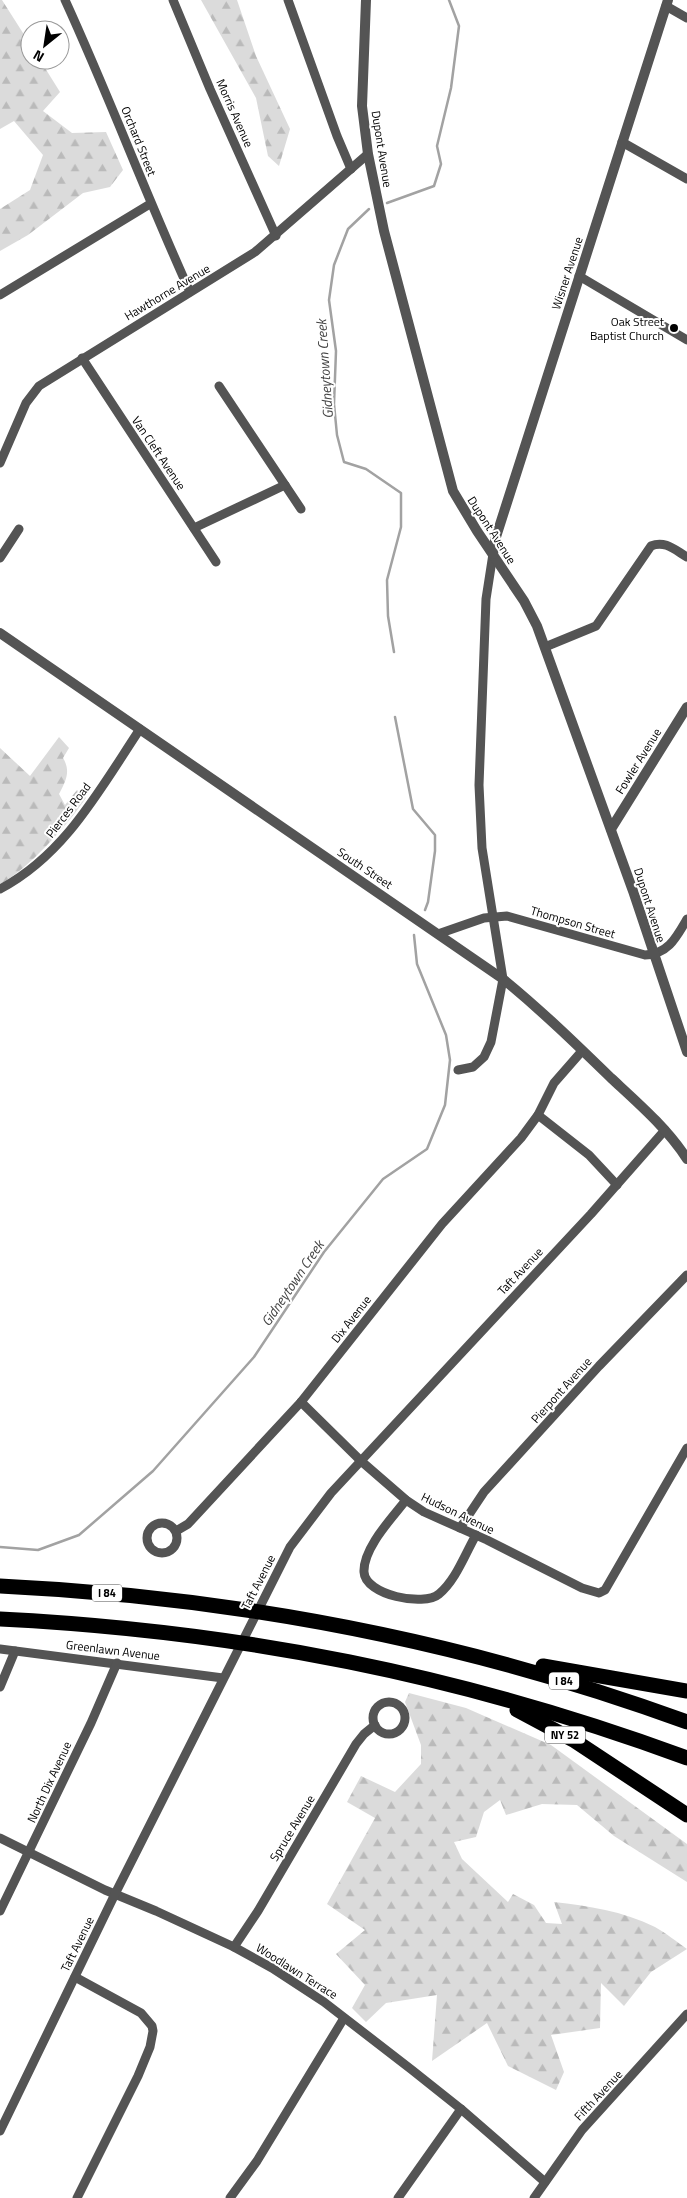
<svg xmlns="http://www.w3.org/2000/svg" width="687" height="2198" font-family="'Titillium Web',sans-serif">
  <style>
    .forest { fill: url(#forest-firs) }
    .lines { fill: none; stroke-linecap: round; stroke-linejoin: round }
    .stream { stroke: #a2a2a2; stroke-width: 2.5 }
    .minor { stroke: #545454; stroke-width: 9 }
    .tertiary { stroke: #545454; stroke-width: 10 }
    .motorway { stroke: #000; stroke-width: 15 }
    .poi-dot { fill: #000; stroke: #fff; stroke-width: 2 }
    .labels { text-anchor: middle; dominant-baseline: central; stroke-width: 4; stroke-linejoin: round; paint-order: stroke }
    .shield { fill: #fff; stroke: #4c4c4c; stroke-width: 1 }
    .shield-label { font-size: 11px; font-weight: bold; fill: #000 }
    .street-label { font-size: 12px; fill: #000; stroke: #fff }
    .poi-label { font-size: 12px; fill: #000; stroke: #fff; text-anchor: end }
    .water-label { font-size: 14px; font-style: italic; fill: #434343; stroke: #fff }
  </style>
  <defs>
    <pattern id="forest-firs" width="22" height="20" patternUnits="userSpaceOnUse" patternTransform="scale(1.25)"><rect width="22" height="20" fill="#dbdbdb"/><path d="M5 1l3.5 6h-7zM16 11l3.5 6h-7z" fill="#bababa"/></pattern>
  </defs>
  <rect width="100%" height="100%" fill="#fff"/>
  <g class="forest">
    <polygon points="0,0 2,0 30,44 30,60 40,60 60,92 43,111 72,133 106,132 123,170 110,187 83,193 28,235 0,251 0,209 30,190 43,155 14,121 0,129"/>
    <polygon points="201,0 237,0 256,56 290,129 279,166 268,156 256,98"/>
    <path d="M 59,737 L 69,748 L 63,758 C 71,771 66,781 59,794 L 65,805 L 77,790 L 86,798 C 68,824 28,870 0,884 L 0,748 L 30,776 Z"/>
    <path d="M 409,1693 L 466,1708 L 551,1745 L 687,1844 L 687,1882 L 614,1836 L 577,1805 L 542,1804 L 506,1815 L 500,1800 L 484,1812 L 476,1837 L 454,1842 L 462,1859 L 508,1902 L 513,1894 L 534,1905 L 546,1923 L 562,1924 L 554,1902 C 588,1906 623,1911 655,1927 C 666,1933 677,1942 687,1949 L 651,1972 L 624,2006 L 601,1983 L 600,2028 L 551,2035 L 564,2072 L 556,2090 L 508,2066 L 487,2023 L 432,2061 L 437,1995 L 386,2003 L 366,2022 L 352,2008 L 365,1985 L 336,1954 L 365,1930 L 327,1904 L 375,1818 L 347,1802 L 361,1776 L 395,1792 L 421,1764 L 421,1745 L 405,1702 Z"/>
  </g>
  <g class="lines">
    <g class="stream">
      <polyline points="387,203 434,186 441,164 437,146 451,88 459,26 449,0"/>
      <polyline points="369,209 348,229 334,265 329,300 336,351 334,404 337,435 344,462 366,469 401,493 401,527 387,580 388,616 394,652"/>
      <polyline points="395,717 413,809 435,835 435,851 428,902 425,910"/>
      <polyline points="0,1547 38,1550 79,1535 153,1471 254,1357 324,1252 383,1179 427,1149 445,1105 450,1060 446,1035 417,964 414,935"/>
    </g>
    <g class="minor">
      <path d="M 65,0 C 109,96 146,195 190,292"/>
      <polyline points="173,0 210,89 276,236"/>
      <polyline points="288,0 337,136 351,169"/>
      <polyline points="666,6 687,18"/>
      <polyline points="622,142 687,179"/>
      <polyline points="579,276 687,340"/>
      <polyline points="0,295 150,204"/>
      <polyline points="82,358 216,562"/>
      <polyline points="219,386 301,509"/>
      <polyline points="0,463 26,403 39,386 255,252 368,154"/>
      <polyline points="194,528 285,485"/>
      <polyline points="0,558 19,529"/>
      <path d="M 545,647 L 596,626 L 651,546 C 665,540 675,550 687,557"/>
      <path d="M 0,889 C 65,855 100,789 140,729"/>
      <path d="M 438,934 L 484,918 L 507,916 L 645,955 C 668,954 676,938 687,919"/>
      <polyline points="458,1070 473,1067 484,1057 491,1042 503,979 482,848 479,785 486,599 493,554"/>
      <polyline points="538,1115 589,1155 617,1185"/>
      <polyline points="301,1402 361,1461 406,1500 424,1512 487,1540 582,1588 599,1593 605,1590 687,1448"/>
      <path d="M 406,1500 C 392,1518 363,1548 364,1572 C 365,1595 424,1607 439,1594 C 456,1580 465,1554 476,1535"/>
      <circle cx="162" cy="1538" r="15"/>
      <polyline points="460,1528 484,1492 599,1366 687,1275"/>
      <polyline points="176,1531 188,1524 301,1402 442,1224 521,1138 538,1115 554,1083 582,1051"/>
      <polyline points="0,1649 223,1678"/>
      <polyline points="0,1687 15,1651"/>
      <circle cx="389" cy="1718" r="16"/>
      <polyline points="0,1838 105,1890 156,1911 234,1947 272,1968 324,2002 412,2070 461,2109 545,2182"/>
      <polyline points="0,1911 91,1723 117,1663"/>
      <polyline points="234,1947 258,1911 356,1744 364,1734 375,1725"/>
      <polyline points="75,1977 141,2013 152,2026 153,2031 150,2047 138,2076 77,2198"/>
      <polyline points="0,2131 115,1894 290,1547 331,1493 591,1214 665,1130"/>
      <polyline points="230,2198 257,2161 344,2018"/>
      <polyline points="398,2198 461,2109"/>
      <polyline points="534,2198 582,2130 687,2014"/>
    </g>
    <g class="tertiary">
      <polyline points="366,0 362,106 368,154 384,231 453,491 477,531 524,601 537,626 633,891 687,1052"/>
      <polyline points="493,554 495,540 668,0"/>
      <path d="M 0,633 L 503,979 C 541,1010 576,1044 611,1078 C 638,1103 667,1128 687,1159"/>
      <polyline points="611,829 687,707"/>
    </g>
    <g class="motorway">
      <path d="M 0,1586 C 235,1597 466,1641 687,1722"/>
      <path d="M 0,1619 C 240,1631 462,1675 687,1758"/>
      <polyline points="543,1666 687,1691"/>
      <polyline points="517,1710 575,1741 687,1815"/>
    </g>
  </g>
  <circle class="poi-dot" cx="674" cy="328" r="5"/>
  <g class="labels">
    <g class="shield">
      <rect x="92" y="1584.5" width="30" height="17" rx="4"/>
      <rect x="549" y="1672.5" width="30" height="17" rx="4"/>
      <rect x="545" y="1726.5" width="40" height="17" rx="4"/>
    </g>
    <g class="shield-label">
      <text x="107" y="1593">I 84</text>
      <text x="564" y="1681">I 84</text>
      <text x="565" y="1735">NY 52</text>
    </g>
    <g class="street-label">
      <text transform="translate(235 113) rotate(66)">Morris Avenue</text>
      <text transform="translate(139 141) rotate(68)">Orchard Street</text>
      <text transform="translate(382 149) rotate(81)">Dupont Avenue</text>
      <text transform="translate(567 273) rotate(-72)">Wisner Avenue</text>
      <text transform="translate(167 292) rotate(-31)">Hawthorne Avenue</text>
      <text transform="translate(159 453) rotate(56)">Van Cleft Avenue</text>
      <text transform="translate(492 530) rotate(57)">Dupont Avenue</text>
      <text transform="translate(638 761) rotate(-58)">Fowler Avenue</text>
      <text transform="translate(68 810) rotate(-53)">Pierces Road</text>
      <text transform="translate(365 868) rotate(34)">South Street</text>
      <text transform="translate(650 905) rotate(72)">Dupont Avenue</text>
      <text transform="translate(573 922) rotate(16)">Thompson Street</text>
      <text transform="translate(520 1271) rotate(-47)">Taft Avenue</text>
      <text transform="translate(351 1319) rotate(-52)">Dix Avenue</text>
      <text transform="translate(561 1390) rotate(-48)">Pierpont Avenue</text>
      <text transform="translate(458 1513) rotate(26)">Hudson Avenue</text>
      <text transform="translate(258 1582) rotate(-63)">Taft Avenue</text>
      <text transform="translate(113 1650) rotate(7)">Greenlawn Avenue</text>
      <text transform="translate(49 1782) rotate(-65)">North Dix Avenue</text>
      <text transform="translate(292 1828) rotate(-59)">Spruce Avenue</text>
      <text transform="translate(77 1944) rotate(-64)">Taft Avenue</text>
      <text transform="translate(297 1971) rotate(32)">Woodlawn Terrace</text>
      <text transform="translate(598 2095) rotate(-47)">Fifth Avenue</text>
    </g>
    <g class="poi-label">
      <text x="664" y="321">Oak Street<tspan x="664" dy="14">Baptist Church</tspan></text>
    </g>
    <g class="water-label">
      <text transform="translate(324 369) rotate(-94)">Gidneytown Creek</text>
      <text transform="translate(292 1283) rotate(-56)">Gidneytown Creek</text>
    </g>
  </g>
  <g transform="translate(45 45) rotate(210)"><circle r="24" fill="#ffffff" stroke="#999999"/>
  <path d="M0-4L9 19L0 12L-9 19Z" fill="#000000"/>
  <text y="-8" font-size="14" font-weight="bold" text-anchor="middle" fill="#000000">N</text>
  </g>
</svg>
